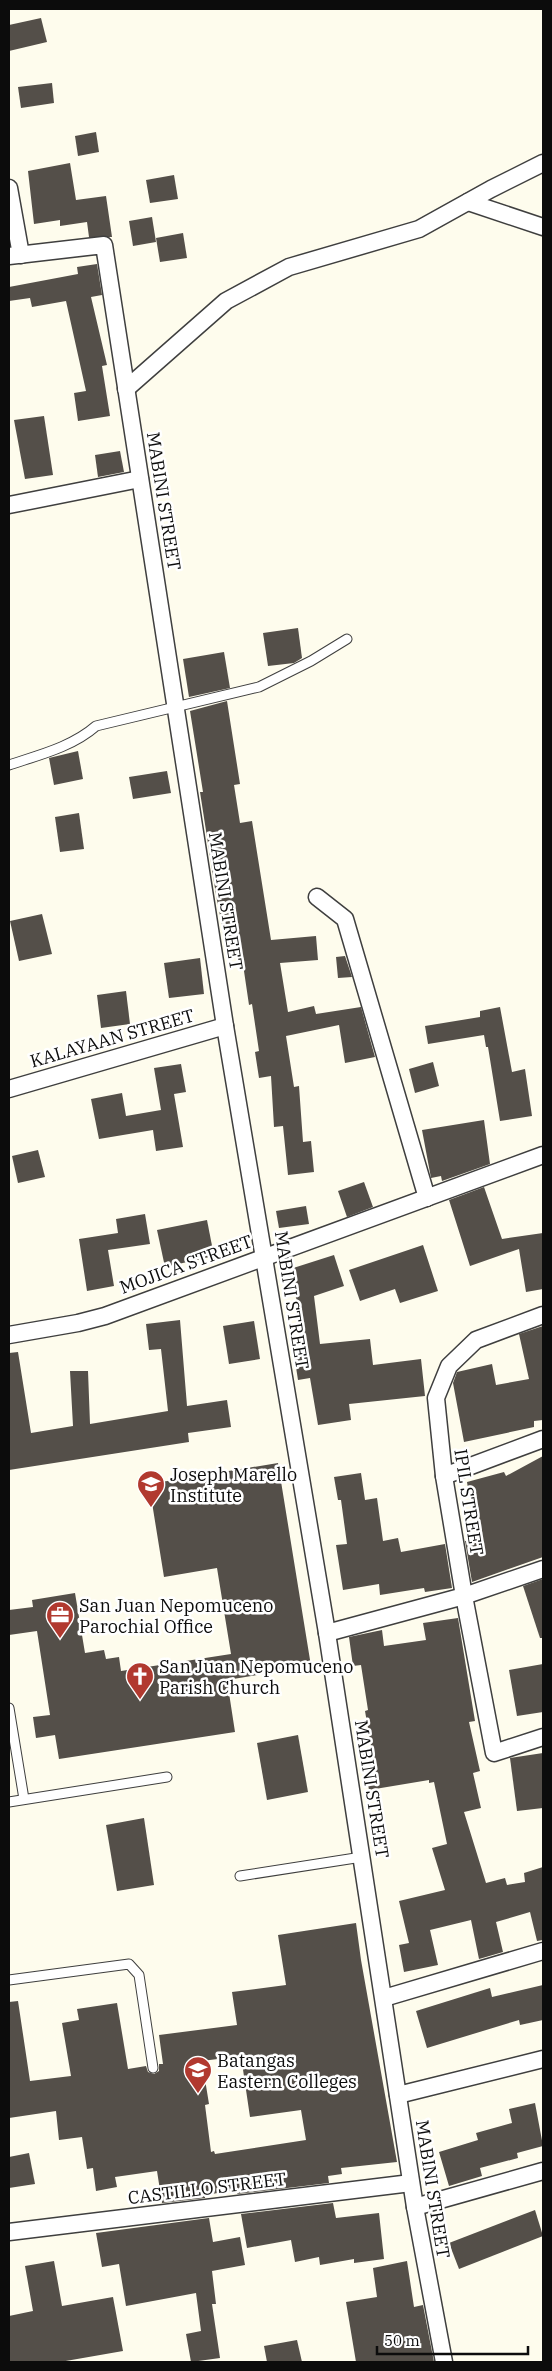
<svg xmlns="http://www.w3.org/2000/svg" width="552" height="2371" font-family="'IBM Plex Serif',serif">
  <style>
    .building { fill: #544f49; fill-rule: evenodd }
    .lines { fill: none; stroke-linecap: round; stroke-linejoin: round }
    .lane-casing { stroke: #3f3f3f; stroke-width: 11 }
    .street-casing { stroke: #3f3f3f; stroke-width: 19 }
    .lane { stroke: #fff; stroke-width: 9 }
    .street { stroke: #fff; stroke-width: 16 }
    .labels { text-anchor: middle; dominant-baseline: central; stroke-width: 5; stroke-linejoin: round; paint-order: stroke }
    .street-label { font-size: 18px; fill: #0c0c0c; stroke: #fff }
    .poi-label { font-size: 18px; fill: #0c0c0c; stroke: #fff; text-anchor: start }
  </style>
  <rect width="100%" height="100%" fill="#fefced"/>
  <g class="building">
    <polygon points="41,18 47,42 9,51 9,25"/>
    <polygon points="52,83 54,103 21,108 18,87"/>
    <polygon points="96,132 99,152 78,156 75,136"/>
    <polygon points="70,163 76,200 106,196 112,237 89,237 87,222 60,226 60,220 34,224 28,171"/>
    <polygon points="174,175 178,199 150,203 146,180"/>
    <polygon points="152,217 156,242 133,246 129,221"/>
    <polygon points="183,233 187,258 160,262 156,238"/>
    <polygon points="97,264 102,295 91,297 107,365 102,366 110,416 78,421 74,393 86,391 66,301 32,307 30,298 9,301 9,287 78,274 77,267"/>
    <polygon points="44,416 53,475 25,479 14,420"/>
    <polygon points="120,451 124,472 98,477 95,455"/>
    <polygon points="298,628 302,658 294,663 268,666 263,633"/>
    <polygon points="224,652 230,688 189,697 183,659"/>
    <polygon points="227,701 240,784 234,785 240,823 252,821 271,940 316,936 318,960 280,963 288,1012 314,1006 316,1014 361,1007 375,1057 345,1063 339,1025 286,1036 294,1087 299,1086 303,1142 311,1141 314,1172 288,1175 283,1126 274,1127 271,1076 259,1078 255,1052 259,1051 252,1004 249,1005 240,944 226,946 216,895 200,792 203,792 190,711"/>
    <polygon points="78,751 83,779 54,785 49,758"/>
    <polygon points="167,771 171,793 133,799 129,777"/>
    <polygon points="79,813 84,849 60,852 55,817"/>
    <polygon points="42,914 52,954 19,961 10,921"/>
    <polygon points="345,956 352,977 338,978 336,957"/>
    <polygon points="200,958 204,994 169,998 164,963"/>
    <polygon points="126,991 130,1024 101,1028 97,995"/>
    <polygon points="500,1007 512,1072 525,1069 532,1116 500,1121 488,1047 486,1047 484,1035 428,1044 425,1026 480,1017 480,1011"/>
    <polygon points="433,1062 439,1086 415,1093 409,1069"/>
    <polygon points="181,1064 186,1092 174,1094 183,1147 156,1151 153,1130 99,1139 91,1099 122,1093 126,1116 161,1110 154,1068"/>
    <polygon points="484,1120 490,1164 442,1181 441,1176 431,1178 422,1130"/>
    <polygon points="38,1150 45,1177 18,1183 12,1156"/>
    <polygon points="364,1182 373,1207 347,1217 338,1191"/>
    <polygon points="484,1187 502,1239 543,1233 543,1289 526,1292 519,1249 470,1266 449,1200"/>
    <polygon points="306,1206 309,1224 279,1228 276,1211"/>
    <polygon points="145,1214 150,1244 108,1250 114,1286 87,1291 79,1239 118,1233 116,1219"/>
    <polygon points="207,1220 214,1256 165,1267 157,1230"/>
    <polygon points="423,1245 438,1291 400,1303 395,1289 360,1301 349,1270"/>
    <polygon points="334,1255 344,1286 314,1296 320,1344 370,1339 373,1365 421,1359 425,1396 349,1404 351,1420 318,1425 310,1378 298,1380 293,1348 301,1347 297,1310 300,1310 287,1270"/>
    <polygon points="180,1320 187,1406 227,1400 231,1427 188,1433 189,1442 9,1470 9,1353 18,1352 31,1433 73,1426 70,1371 88,1371 90,1424 168,1411 161,1349 149,1350 146,1324"/>
    <polygon points="254,1321 260,1359 229,1364 223,1326"/>
    <polygon points="543,1326 543,1420 534,1421 534,1427 464,1442 453,1383 457,1372 492,1364 496,1385 529,1379 519,1334"/>
    <polygon points="543,1456 543,1557 472,1582 465,1541 476,1540 467,1482 504,1472 506,1476"/>
    <polygon points="278,1463 311,1666 227,1680 235,1732 59,1759 55,1735 36,1738 33,1717 50,1715 37,1631 9,1635 9,1610 33,1607 32,1600 75,1593 85,1653 104,1650 106,1659 119,1657 121,1671 231,1654 217,1568 164,1577 149,1484"/>
    <polygon points="361,1473 365,1500 377,1498 383,1541 398,1538 401,1552 445,1544 452,1588 425,1592 424,1588 380,1595 379,1584 343,1590 336,1545 347,1544 341,1500 338,1500 334,1477"/>
    <polygon points="543,1579 543,1638 540,1638 523,1586"/>
    <polygon points="458,1618 475,1721 469,1722 480,1771 473,1773 481,1808 464,1812 486,1883 505,1878 507,1885 525,1882 524,1873 543,1867 543,1940 537,1941 530,1912 496,1922 503,1952 479,1959 471,1920 430,1930 438,1965 404,1972 399,1945 409,1943 399,1901 445,1890 432,1848 447,1844 434,1782 429,1783 429,1780 369,1790 363,1753 372,1752 365,1711 368,1710 361,1665 353,1666 349,1637 382,1630 384,1646 426,1640 423,1623"/>
    <polygon points="543,1664 543,1712 517,1716 509,1670"/>
    <polygon points="298,1735 308,1792 267,1800 257,1743"/>
    <polygon points="543,1753 543,1808 517,1811 510,1758"/>
    <polygon points="144,1818 154,1885 117,1891 106,1825"/>
    <path d="M 356,1923 L 361,1960 L 397,2162 L 341,2168 L 342,2174 L 328,2176 L 329,2183 L 237,2194 L 237,2190 L 205,2195 L 205,2198 L 162,2203 L 157,2171 L 115,2177 L 117,2187 L 96,2191 L 93,2168 L 87,2169 L 82,2137 L 59,2140 L 56,2111 L 9,2118 L 9,2002 L 18,2001 L 30,2081 L 71,2076 L 62,2023 L 79,2020 L 77,2009 L 117,2003 L 128,2069 L 146,2066 L 148,2072 L 154,2074 L 159,2071 L 159,2064 L 163,2064 L 159,2035 L 237,2025 L 232,1992 L 286,1985 L 278,1935 ZM 241,2056 L 250,2117 L 301,2110 L 306,2140 L 215,2154 L 214,2151 L 211,2152 L 205,2105 L 209,2104 L 202,2061 Z"/>
    <polygon points="543,1985 543,2020 520,2025 519,2020 427,2048 416,2011 490,1988 492,1997"/>
    <polygon points="535,2103 543,2146 517,2153 518,2158 480,2168 482,2176 449,2186 439,2152 478,2140 476,2133 512,2123 509,2109"/>
    <polygon points="29,2153 35,2184 9,2188 9,2157"/>
    <polygon points="333,2203 336,2218 379,2213 384,2259 354,2263 354,2259 320,2265 319,2257 295,2262 291,2240 247,2248 241,2214"/>
    <polygon points="535,2210 543,2236 459,2269 449,2243"/>
    <polygon points="209,2218 213,2242 240,2237 245,2265 212,2271 216,2304 212,2304 220,2358 191,2362 186,2334 201,2331 196,2293 126,2306 119,2264 102,2267 96,2233"/>
    <polygon points="54,2261 62,2306 113,2297 123,2351 60,2362 9,2362 9,2316 33,2311 25,2266"/>
    <polygon points="407,2261 414,2307 423,2305 434,2362 356,2362 346,2302 377,2297 373,2268"/>
    <polygon points="297,2340 302,2362 267,2362 264,2346"/>
  </g>
  <g class="lines">
    <g class="lane-casing">
      <g id="lane">
        <path d="M 9,765 C 39,755 72,747 96,726 L 259,687 L 311,661 L 347,639"/>
        <polyline points="9,1708 24,1799"/>
        <polyline points="9,1802 167,1777"/>
        <polyline points="240,1876 362,1857"/>
        <polyline points="9,1980 129,1964 139,1975 153,2068"/>
      </g>
    </g>
    <g class="street-casing">
      <g id="street">
        <polyline points="9,188 21,255"/>
        <polyline points="468,202 543,227"/>
        <polyline points="9,256 104,245 225,1026 327,1633 415,2207 444,2362"/>
        <polyline points="126,389 226,301 289,267 419,229 491,189 543,163"/>
        <polyline points="9,505 140,479"/>
        <polyline points="317,897 345,919 427,1198"/>
        <polyline points="9,1089 225,1026"/>
        <polyline points="543,1315 476,1340 449,1366 436,1398 444,1476 464,1596 494,1753 543,1737"/>
        <polyline points="9,1335 78,1323 105,1316 543,1155"/>
        <polyline points="444,1476 543,1439"/>
        <polyline points="327,1633 464,1596 543,1569"/>
        <polyline points="384,1998 543,1951"/>
        <polyline points="398,2095 543,2059"/>
        <polyline points="415,2207 543,2171"/>
        <polyline points="9,2232 411,2183"/>
      </g>
    </g>
    <use href="#lane" class="lane"/>
    <use href="#street" class="street"/>
  </g>
  <defs>
    <g id="school-pin" transform="scale(1.4375)"><path d="M0 17L-7.5 6A9.5 9.5 0 1 1 7.5 6Z" fill="#b1392f" stroke="#fff"/><path d="M0-5L7-2L0 1L-7-2ZM-4 1L0 2.5L4 1V4Q0 6-4 4Z" fill="#fff"/></g>
    <g id="office-pin" transform="scale(1.4375)"><path d="M0 17L-7.5 6A9.5 9.5 0 1 1 7.5 6Z" fill="#b1392f" stroke="#fff"/><path d="M-6-3h4V-5.5h4V-3h4V5H-6ZM-1-4.5V-3h2v-1.5ZM-6 0V1H6V0Z" fill="#fff"/></g>
    <g id="church-pin" transform="scale(1.4375)"><path d="M0 17L-7.5 6A9.5 9.5 0 1 1 7.5 6Z" fill="#b1392f" stroke="#fff"/><path d="M-1.2-6h2.4v3.5h3.3v2.4h-3.3V6h-2.4V-.1h-3.3v-2.4h3.3Z" fill="#fff"/></g>
    <g id="university-pin" transform="scale(1.4375)"><path d="M0 17L-7.5 6A9.5 9.5 0 1 1 7.5 6Z" fill="#b1392f" stroke="#fff"/><path d="M0-5L7-2L0 1L-7-2ZM-4 1L0 2.5L4 1V4Q0 6-4 4Z" fill="#fff"/></g>
  </defs>
  <g fill-rule="evenodd">
    <use href="#school-pin" x="151" y="1484"/>
    <use href="#office-pin" x="60" y="1615"/>
    <use href="#church-pin" x="140" y="1676"/>
    <use href="#university-pin" x="198" y="2070"/>
  </g>
  <g class="labels">
    <g class="street-label">
      <text transform="translate(164 501) rotate(81)">MABINI STREET</text>
      <text transform="translate(226 901) rotate(81)">MABINI STREET</text>
      <text transform="translate(112 1038) rotate(-16)">KALAYAAN STREET</text>
      <text transform="translate(186 1264) rotate(-20)">MOJICA STREET</text>
      <text transform="translate(292 1300) rotate(81)">MABINI STREET</text>
      <text transform="translate(469 1502) rotate(81)">IPIL STREET</text>
      <text transform="translate(372 1789) rotate(81)">MABINI STREET</text>
      <text transform="translate(207 2188) rotate(-7)">CASTILLO STREET</text>
      <text transform="translate(433 2189) rotate(81)">MABINI STREET</text>
    </g>
    <g class="poi-label">
      <text x="170" y="1474">Joseph Marello<tspan x="170" dy="21">Institute</tspan></text>
      <text x="79" y="1605">San Juan Nepomuceno<tspan x="79" dy="21">Parochial Office</tspan></text>
      <text x="159" y="1666">San Juan Nepomuceno<tspan x="159" dy="21">Parish Church</tspan></text>
      <text x="217" y="2060">Batangas<tspan x="217" dy="21">Eastern Colleges</tspan></text>
    </g>
  </g>
  <rect width="552" height="2371" fill="none" stroke="#0c0c0c" stroke-width="20"/>
  <path d="M377 2346v8h151v-8" fill="none" stroke="#0c0c0c" stroke-width="2.5"/>
  <text x="384" y="2346" font-size="15" fill="#0c0c0c" stroke="#ffffff" stroke-width="4" paint-order="stroke">50 m</text>
</svg>
